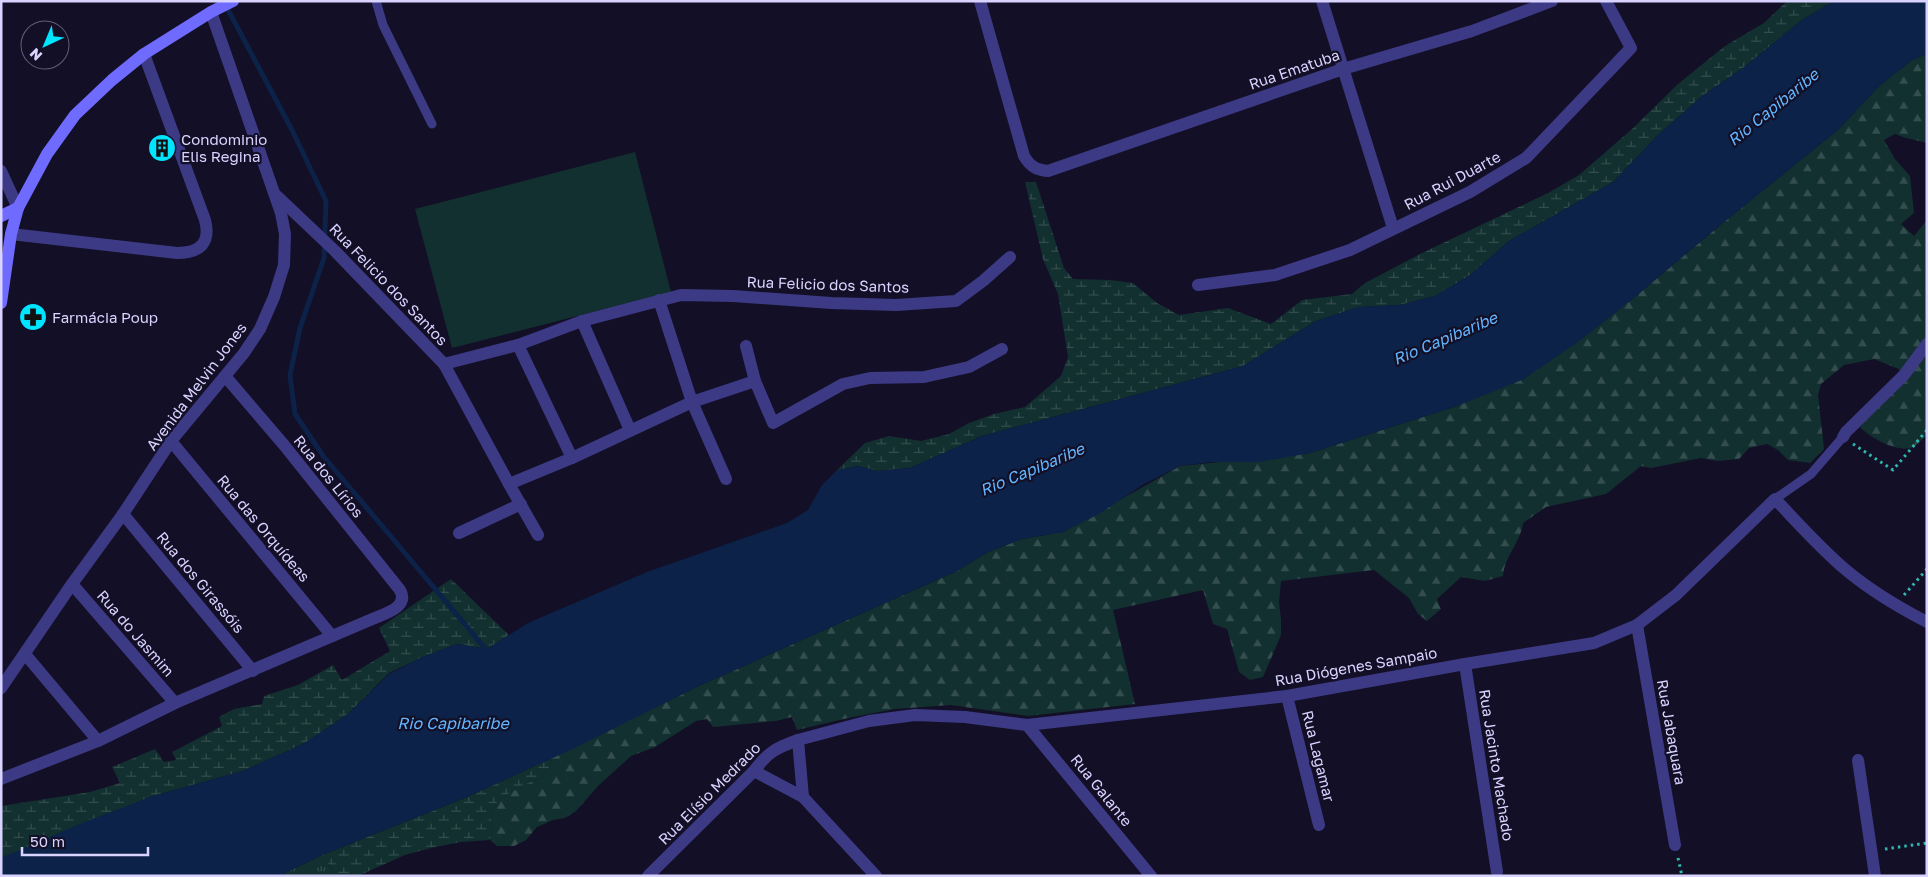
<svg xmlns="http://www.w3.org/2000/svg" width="1928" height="877" font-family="'Golos Text',sans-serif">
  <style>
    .grass { fill: url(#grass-tufts) }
    .forest { fill: url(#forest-firs) }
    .wetland { fill: url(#wetland-marsh) }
    .pitch { fill: #12302f }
    .water { fill: #0c2248 }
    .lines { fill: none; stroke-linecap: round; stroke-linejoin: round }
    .stream { stroke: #0c2248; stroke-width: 5 }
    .path { stroke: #2fb8b0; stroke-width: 3; stroke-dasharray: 2.5 4; stroke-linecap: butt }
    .lane { stroke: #3d3a85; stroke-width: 9 }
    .street { stroke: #3d3a85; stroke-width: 12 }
    .secondary { stroke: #6f6bff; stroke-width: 12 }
    .labels { text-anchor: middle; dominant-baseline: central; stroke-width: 4.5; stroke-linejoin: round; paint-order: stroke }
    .street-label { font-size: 15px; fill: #d9d4ff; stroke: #130f26 }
    .poi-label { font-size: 15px; fill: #d9d4ff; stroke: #130f26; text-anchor: start }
    .water-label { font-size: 16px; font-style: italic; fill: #62b6ff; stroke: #130f26 }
  </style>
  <defs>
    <pattern id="grass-tufts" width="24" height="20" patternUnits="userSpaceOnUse" patternTransform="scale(1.25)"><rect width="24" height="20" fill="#12302f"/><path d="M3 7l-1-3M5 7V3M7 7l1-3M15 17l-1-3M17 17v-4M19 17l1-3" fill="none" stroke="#344d4e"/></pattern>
    <pattern id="forest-firs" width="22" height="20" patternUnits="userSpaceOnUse" patternTransform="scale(1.25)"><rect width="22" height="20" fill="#12302f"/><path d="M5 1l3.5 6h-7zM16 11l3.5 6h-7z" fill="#344d4e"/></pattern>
    <pattern id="wetland-marsh" width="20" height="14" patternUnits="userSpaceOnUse" patternTransform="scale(1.25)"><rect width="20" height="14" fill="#12302f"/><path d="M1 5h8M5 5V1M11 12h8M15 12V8" fill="none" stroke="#344d4e"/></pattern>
  </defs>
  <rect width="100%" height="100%" fill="#130f26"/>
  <polygon class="grass" points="322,855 337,876 279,876"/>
  <path class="forest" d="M 1927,54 L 1927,143 L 1903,137 L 1895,134 L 1884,140 L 1895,159 L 1910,176 L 1914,213 L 1901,224 L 1914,236 L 1927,220 L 1927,436 C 1922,439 1916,446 1911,448 C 1896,452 1869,437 1860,427 L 1897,385 L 1899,369 L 1874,359 L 1844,365 L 1821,384 L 1818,395 L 1824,449 L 1810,463 L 1788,460 L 1778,450 L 1767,444 L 1749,448 L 1739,459 L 1717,461 L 1701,458 L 1651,468 L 1641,466 L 1606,494 L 1546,507 L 1523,523 C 1520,544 1505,555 1503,576 L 1485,581 L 1461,577 L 1437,599 L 1441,609 L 1427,621 L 1418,614 L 1409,598 L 1374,570 L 1281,581 L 1279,602 L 1281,619 L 1281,635 L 1263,677 L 1250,680 L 1239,672 L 1227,629 L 1213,624 L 1203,590 L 1113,610 L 1135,704 L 1028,716 L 951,705 L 895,709 L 848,718 L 797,730 L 792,717 L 776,721 L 713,727 L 707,719 L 696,721 L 655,747 L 631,756 L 599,785 L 576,811 L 565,818 L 553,820 L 537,827 L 526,840 L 514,846 L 497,846 L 490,840 L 492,831 L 491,815 L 498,800 L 525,784 L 541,778 L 549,769 L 552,758 L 701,685 L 957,571 L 988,552 L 1022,539 L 1063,532 L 1180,466 L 1310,453 L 1457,406 L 1630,301 L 1719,226 L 1839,129 L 1879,86 L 1912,60 Z"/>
  <g class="wetland">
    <polygon points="1787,1 1834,1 1802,20 1743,68 1701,97 1658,135 1613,182 1509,241 1470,275 1435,296 1400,305 1358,307 1316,321 1243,366 982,436 910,468 877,471 858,466 837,470 865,443 889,436 921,441 949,434 969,423 994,414 1025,407 1061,376 1068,357 1058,294 1043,259 1025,182 1036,182 1064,268 1073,279 1110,280 1133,283 1157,303 1179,315 1228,308 1271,324 1302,300 1352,294 1365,283 1422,253 1548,193 1579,175 1631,130 1678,84 1725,46 1764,23"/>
    <polygon points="451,579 509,635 487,649 457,644 425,656 389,673 348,714 305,743 243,771 153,796 1,858 1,806 90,792 120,783 112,767 155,749 164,762 176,760 172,752 222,726 219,717 234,709 262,704 264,696 298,685 333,665 342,680 390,651 379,628"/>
    <polygon points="552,758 549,769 541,778 525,784 498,800 491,815 492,831 490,840 461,842 435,847 405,855 360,875 337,876 322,855 467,797"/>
  </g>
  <polygon class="pitch" points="635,152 671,292 452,348 415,209"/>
  <polygon class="water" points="1834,1 1927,1 1927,54 1912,60 1879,86 1839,129 1719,226 1630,301 1582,339 1524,379 1457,406 1310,453 1258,462 1212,462 1180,466 1144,484 1099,514 1063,532 1022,539 988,552 957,571 701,685 579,746 467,797 322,855 279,876 1,876 1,858 82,823 153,796 243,771 305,743 348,714 389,674 425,656 457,644 487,649 528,623 647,572 787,523 808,510 822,485 837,470 858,466 877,471 910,468 982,436 1243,366 1316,321 1358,307 1400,305 1435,296 1470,275 1509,241 1613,182 1658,135 1701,97 1743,68 1802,20"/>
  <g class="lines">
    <polyline class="stream" points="226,6 292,130 326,201 324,258 300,328 290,375 295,414 324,457 489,653"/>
    <g class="path">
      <polyline points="1853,444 1893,470 1927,430"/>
      <polyline points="1904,595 1927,569"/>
      <polyline points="1885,849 1927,843"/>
      <polyline points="1678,858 1682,876"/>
    </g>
    <g class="lane">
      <polyline points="376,1 383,25 432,124"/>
      <polyline points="1775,499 1811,474 1843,437"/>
    </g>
    <g class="street">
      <path d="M 980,1 L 1024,156 C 1030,166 1036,170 1048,171 L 1343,69 L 1472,31 L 1552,1"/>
      <polyline points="1322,1 1393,228"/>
      <polyline points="1,171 18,208"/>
      <polyline points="277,196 335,251 444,364 509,484 538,535"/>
      <path d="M 11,234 L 177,253 C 200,253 211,243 205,220 L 144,54"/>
      <polyline points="1198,285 1275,275 1350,250 1470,192 1526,158 1631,48 1606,1"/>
      <polyline points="659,300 692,402 726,479"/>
      <polyline points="582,321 630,430"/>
      <polyline points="518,345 572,458"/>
      <polyline points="746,346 755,381 773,423 843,384 870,378 924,377 969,367 1002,349"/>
      <polyline points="444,364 518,345 582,321 681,295 733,296 831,303 896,305 956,301 983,281 1010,257"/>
      <polyline points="1843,437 1846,432 1904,375 1927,344"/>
      <polyline points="171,441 332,636"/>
      <polyline points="509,484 572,458 692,402 755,381"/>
      <polyline points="123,514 253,671"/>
      <polyline points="459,533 521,504"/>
      <polyline points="72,584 175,703"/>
      <polyline points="1637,625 1675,845"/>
      <polyline points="25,654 98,741"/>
      <polyline points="1465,664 1497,872"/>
      <polyline points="1,688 72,584 123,514 171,441 244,353 260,329 274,297 284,265 285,234 281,213 211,12"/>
      <polyline points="1287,696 1319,825"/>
      <polyline points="1027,725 1151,876"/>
      <polyline points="1858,760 1875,876"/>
      <polyline points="754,771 803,797 876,876"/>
      <path d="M 1,779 L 98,741 L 175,703 L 370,620 C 383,614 410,608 400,590 L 284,445 L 225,376"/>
      <path d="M 803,797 L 798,740 L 869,721 L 915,715 L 965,717 L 1027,725 L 1287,696 L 1465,664 L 1594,643 L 1637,625 L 1676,595 L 1775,499 C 1798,523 1820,548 1846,570 C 1871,591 1898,607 1927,622"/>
      <path d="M 648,876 L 754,771 C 768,752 776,748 798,740"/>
    </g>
    <g class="secondary">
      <polyline points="1,216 18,208"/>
      <polyline points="1,303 11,234 18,208 47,154 75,115 112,80 144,54 211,12 233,1"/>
    </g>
  </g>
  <defs>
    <g id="building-disc" transform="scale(1.4375)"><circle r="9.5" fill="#00e5ff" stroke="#130f26"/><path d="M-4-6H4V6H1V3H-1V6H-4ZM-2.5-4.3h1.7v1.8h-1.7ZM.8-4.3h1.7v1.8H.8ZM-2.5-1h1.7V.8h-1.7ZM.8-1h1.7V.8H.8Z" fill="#111"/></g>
    <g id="pharmacy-disc" transform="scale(1.4375)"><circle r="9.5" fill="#00e5ff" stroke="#130f26"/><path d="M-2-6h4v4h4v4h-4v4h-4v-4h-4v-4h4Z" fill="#111"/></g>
  </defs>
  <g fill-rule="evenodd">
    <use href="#building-disc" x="162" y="148"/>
    <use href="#pharmacy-disc" x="33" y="317"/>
  </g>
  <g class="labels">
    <g class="street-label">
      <text transform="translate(1294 69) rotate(-19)">Rua Ematuba</text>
      <text transform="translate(1452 180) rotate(-28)">Rua Rui Duarte</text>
      <text transform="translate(389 284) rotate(46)">Rua Felicio dos Santos</text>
      <text transform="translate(828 284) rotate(2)">Rua Felicio dos Santos</text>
      <text transform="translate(196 386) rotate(-53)">Avenida Melvin Jones</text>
      <text transform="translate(329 476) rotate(51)">Rua dos Lírios</text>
      <text transform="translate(264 528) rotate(50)">Rua das Orquídeas</text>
      <text transform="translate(201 582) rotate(50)">Rua dos Girassóis</text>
      <text transform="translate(136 633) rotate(49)">Rua do Jasmim</text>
      <text transform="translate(1356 666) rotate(-10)">Rua Diógenes Sampaio</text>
      <text transform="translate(1672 732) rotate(80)">Rua Jabaquara</text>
      <text transform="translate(1319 756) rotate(76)">Rua Lagamar</text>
      <text transform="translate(1497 765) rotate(81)">Rua Jacinto Machado</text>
      <text transform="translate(1102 790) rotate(51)">Rua Galante</text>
      <text transform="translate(709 793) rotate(-45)">Rua Elísio Medrado</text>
    </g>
    <g class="poi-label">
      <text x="181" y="139">Condominio<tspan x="181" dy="17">Elis Regina</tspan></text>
      <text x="52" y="317">Farmácia Poup</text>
    </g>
    <g class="water-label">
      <text transform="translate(1773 107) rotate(-39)">Rio Capibaribe</text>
      <text transform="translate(1445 338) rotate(-23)">Rio Capibaribe</text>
      <text transform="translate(1032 469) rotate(-23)">Rio Capibaribe</text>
      <text x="453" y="723">Rio Capibaribe</text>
    </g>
  </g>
  <rect width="1928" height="877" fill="none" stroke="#d9d4ff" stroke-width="5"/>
  <g transform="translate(45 45) rotate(224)"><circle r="24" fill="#130f26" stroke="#625e7d"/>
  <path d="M0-4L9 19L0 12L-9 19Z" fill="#00e5ff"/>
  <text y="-8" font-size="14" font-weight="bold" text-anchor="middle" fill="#d9d4ff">N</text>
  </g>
  <path d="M22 847v8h126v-8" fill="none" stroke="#d9d4ff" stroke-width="2.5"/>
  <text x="30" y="847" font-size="15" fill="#d9d4ff" stroke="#130f26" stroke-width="4" paint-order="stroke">50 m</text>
</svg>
